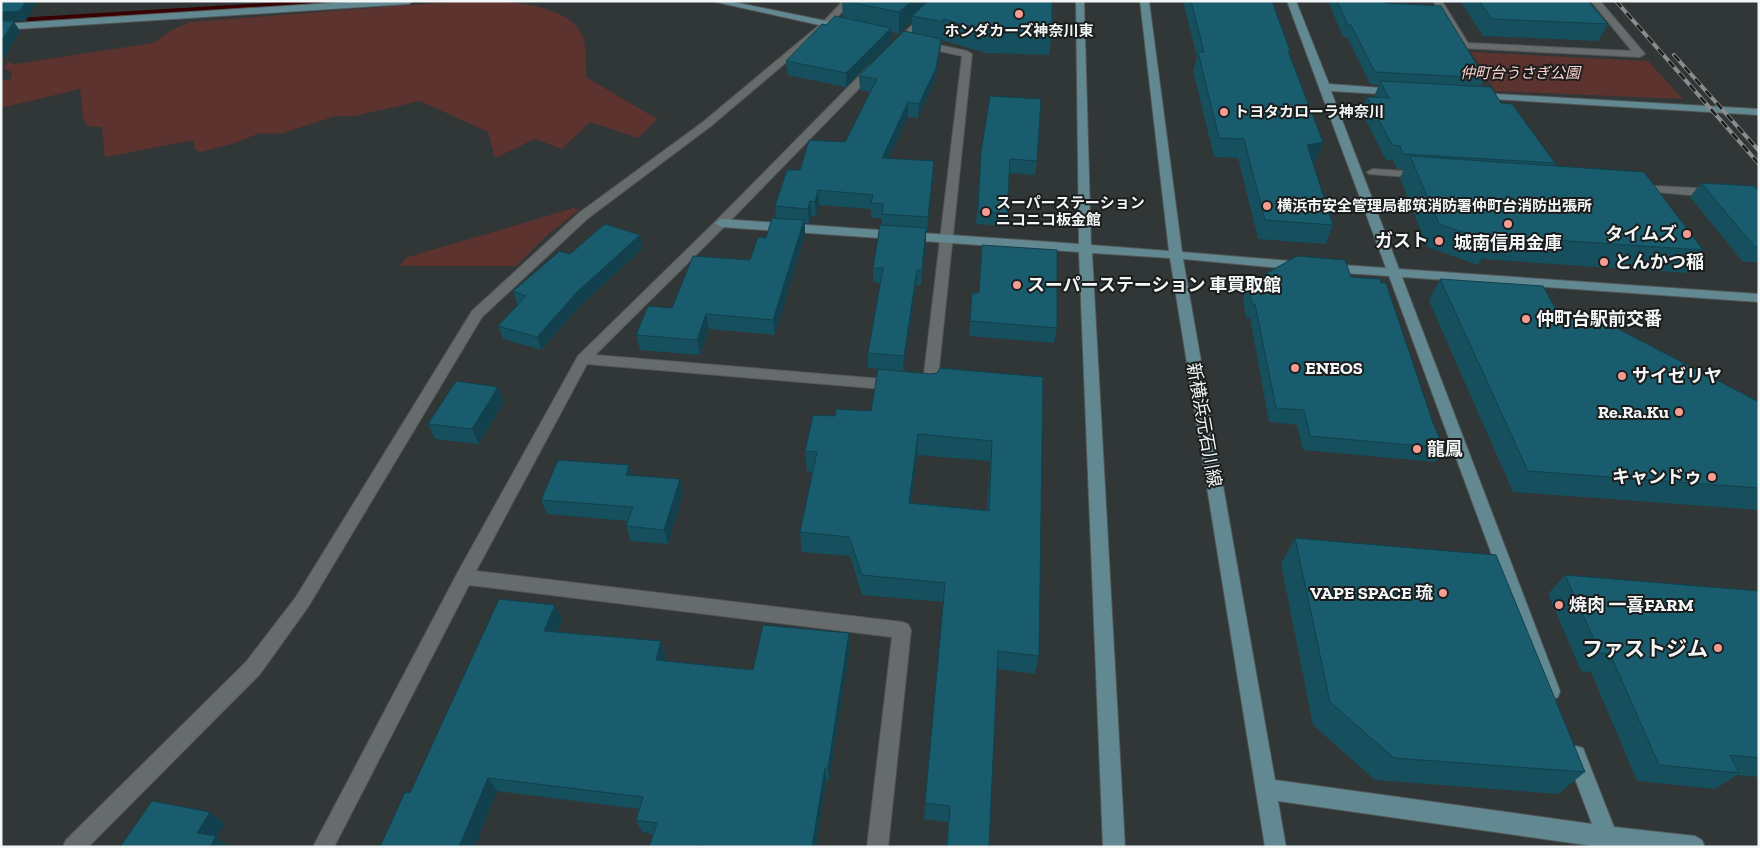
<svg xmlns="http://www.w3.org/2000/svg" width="1760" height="848" font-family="'Zilla Slab','Noto Sans JP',serif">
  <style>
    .green { fill: #5c332f }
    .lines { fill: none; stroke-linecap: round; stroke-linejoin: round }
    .stream { fill: #390002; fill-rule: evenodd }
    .street-casing { stroke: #525556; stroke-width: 2 }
    .secondary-casing { stroke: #525556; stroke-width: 2 }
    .street { fill: #666b6c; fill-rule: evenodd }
    .secondary { fill: #628892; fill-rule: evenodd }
    .rail-casing { stroke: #898d8e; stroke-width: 4 }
    .rail { stroke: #1b1d1d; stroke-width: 2.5; stroke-dasharray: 8; stroke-linecap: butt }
    .wall { fill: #164f5e; fill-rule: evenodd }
    .shaded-wall { fill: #12404c }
    .building { fill: #195c6d; stroke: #12404c; fill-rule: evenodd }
    .poi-dot { fill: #f59c93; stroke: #1b1d1d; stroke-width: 2 }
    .labels { text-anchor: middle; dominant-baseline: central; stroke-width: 4; stroke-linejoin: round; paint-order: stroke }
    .far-poi-label { font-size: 15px; font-weight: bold; fill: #f3f6f6; stroke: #1b1d1d; text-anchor: start }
    .far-park-label { font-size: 15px; font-style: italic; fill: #fbd2cd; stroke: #1b1d1d }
    .poi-label { font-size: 18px; font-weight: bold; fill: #f3f6f6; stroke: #1b1d1d; text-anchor: start }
    .street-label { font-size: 18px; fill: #f3f6f6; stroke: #1b1d1d }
    .near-poi-label { font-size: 21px; font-weight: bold; fill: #f3f6f6; stroke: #1b1d1d; text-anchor: end }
  </style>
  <rect width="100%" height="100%" fill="#313637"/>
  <g class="green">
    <path d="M 462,1 C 495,1 566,0 582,35 C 587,47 586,64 586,77 L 657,119 L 638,138 L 590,122 L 562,149 L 535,139 L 495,158 L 488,132 L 420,101 L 355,116 L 336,116 L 280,134 L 260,133 L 235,143 L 200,152 L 195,149 L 194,140 L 105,157 L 102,127 L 87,126 L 83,117 L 80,89 L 1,108 L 1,81 L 11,79 L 12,72 L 4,69 L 7,62 L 15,64 L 153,43 L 172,30 L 190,22 Z"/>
    <polygon points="1471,52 1648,61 1683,99 1495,91"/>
    <polygon points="574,208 579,210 547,235 516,266 400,266 405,258"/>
  </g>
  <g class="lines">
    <polygon class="stream" points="298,1 335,1 332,3 1,23 1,19"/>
    <g class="street-casing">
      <g id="street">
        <polygon points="843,1 852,1 829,26 711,126 587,219 482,317 308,607 260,674 88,847 63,847 66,840 246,662 296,597 472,311 579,213 703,122 823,22"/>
        <polygon points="938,1 947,1 898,48 892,48 892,44"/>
        <polygon points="1433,1 1442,1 1468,43 1632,51 1591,1 1600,1 1645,54 1640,57 1462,48"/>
        <polygon points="920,41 967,51 972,54 937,387 935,391 918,391 916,387 918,383 923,382 962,56 917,46 915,44"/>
        <polygon points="873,65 878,68 877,70 725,226 595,355 895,380 900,381 902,385 900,389 895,390 587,364 476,571 902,622 908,624 911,630 888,847 867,847 892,637 469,585 334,847 313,847 458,572 578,356 717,220 869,66"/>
        <polygon points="1373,169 1421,172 1427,175 1421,178 1369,174 1367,172"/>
        <polygon points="1637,185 1713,189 1719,193 1713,197 1633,190 1631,188"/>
      </g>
    </g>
    <g class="secondary-casing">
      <g id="secondary">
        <polygon points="363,1 413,1 409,4 1,30 1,24"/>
        <polygon points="711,1 729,1 846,25 851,28 846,31"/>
        <polygon points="1076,1 1084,1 1091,245 1169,251 1140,1 1149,1 1182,252 1303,262 1309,266 1303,270 1183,259 1275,780 1592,824 1566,755 1569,748 1576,746 1583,748 1614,827 1695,836 1702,840 1705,847 1600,847 1278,801 1286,847 1265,847 1170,258 1092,253 1125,847 1103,847 1079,252 721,227 715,223 721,219 1079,244"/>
        <polygon points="1287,1 1296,1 1329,84 1396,89 1401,92 1396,95 1331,91 1399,269 1759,294 1759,302 1402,277 1560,691 1558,697 1551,700 1544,697 1542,691 1389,276 1329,272 1323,268 1329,264 1386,268"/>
        <polygon points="1479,93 1759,109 1759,115 1475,98 1474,96 1475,94"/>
      </g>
    </g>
    <use href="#street" class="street"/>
    <use href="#secondary" class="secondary"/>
    <g class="rail-casing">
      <g id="rail">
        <polyline points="1616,1 1759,164"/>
        <polyline points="1674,55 1759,151"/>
      </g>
    </g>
    <use href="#rail" class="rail"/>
  </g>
  <g class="wall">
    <polygon points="842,1 1052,33 1049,55 986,53 942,40 942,44 941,43 940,53 935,81 918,118 908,117 889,158 933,175 927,232 926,231 926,243 921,285 916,285 903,371 868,368 868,353 881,283 873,282 873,268 882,225 882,218 871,218 871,209 819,205 816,216 811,216 809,223 805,223 805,235 775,335 709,329 700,355 640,350 636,335 672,308 750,260 766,238 776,218 775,206 800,170 845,142 871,92 860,90 859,76 912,32 912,21 899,34 891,32 891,42 846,87 787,75 786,61 826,25 843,18"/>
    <polygon points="1183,1 1272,1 1290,51 1289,54 1323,142 1316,161 1312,161 1333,225 1326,244 1258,239 1238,158 1214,157 1193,70 1197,57"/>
    <polygon points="1328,1 1384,1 1485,78 1481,86 1501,103 1555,163 1554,166 1703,250 1686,273 1482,259 1478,265 1427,247 1400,178 1404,169 1397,169 1393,160 1386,160 1361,111 1367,97 1376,98 1375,94 1379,85 1370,84 1347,37 1343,37"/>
    <polygon points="1460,1 1588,1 1608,24 1598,41 1483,36"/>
    <polygon points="981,152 1037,161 1035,175 1009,173 1006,226 976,224"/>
    <polygon points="1701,183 1759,191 1759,262 1743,262 1690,197"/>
    <polygon points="982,245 1057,328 1054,343 969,336 972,293 979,293"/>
    <polygon points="643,248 581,305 541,350 503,339 498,326 518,304 517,304 513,291 570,254"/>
    <polygon points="1351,277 1433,423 1444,448 1435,462 1303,450 1297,425 1269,422 1250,318 1246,318 1243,299 1248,284"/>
    <polygon points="1440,279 1560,317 1759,402 1759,510 1513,492 1429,301"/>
    <path d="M 931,374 L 1043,377 L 1039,656 L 1035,674 L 997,669 L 989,847 L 946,847 L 948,822 L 924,819 L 944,602 L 862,595 L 850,556 L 802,552 L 800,532 L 812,472 L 807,471 L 805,451 L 835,416 L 871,411 ZM 917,455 L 990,461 L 987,510 L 911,503 Z"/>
    <polygon points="498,387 504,402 479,444 435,439 428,424"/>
    <polygon points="629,465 632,475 683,494 668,544 631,541 626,526 628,521 547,514 541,500"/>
    <polygon points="1295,538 1585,772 1558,794 1375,780 1313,725 1281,564"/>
    <polygon points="1565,575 1759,591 1759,777 1737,775 1715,789 1637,781 1591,672 1581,671 1548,594"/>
    <polygon points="562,620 557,632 661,641 666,656 665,661 753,670 849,633 850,648 829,781 826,781 816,847 649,847 653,834 642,832 636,820 639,809 497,791 410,793"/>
  </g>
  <g class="shaded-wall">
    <polygon points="26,1 37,1 26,21 14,22 20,31 4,58 1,59 1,12"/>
    <polygon points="912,1 934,1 912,16 912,21 899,34 899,12"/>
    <polygon points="891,28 891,42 846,87 846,73"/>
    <polygon points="941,39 940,53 935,81 918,118 919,104"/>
    <polygon points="908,102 908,117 882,172 882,158"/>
    <polygon points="1323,142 1316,161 1300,164 1307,145"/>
    <polygon points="934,161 933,175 927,232 928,217"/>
    <polygon points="818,190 819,205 816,216 815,202"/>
    <polygon points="810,201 811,216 809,223 808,209"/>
    <polygon points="804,220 805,235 775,335 773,320"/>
    <polygon points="926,228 926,243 921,285 922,270"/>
    <polygon points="640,235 643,248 581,305 541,350 537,337 577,292"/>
    <polygon points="917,270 916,285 903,371 904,356"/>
    <polygon points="706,314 709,329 700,355 697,340"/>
    <polygon points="498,387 504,402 479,444 472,429"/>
    <polygon points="918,434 917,455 908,522 909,503"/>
    <polygon points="629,465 634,480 626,475"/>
    <polygon points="680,479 683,494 668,544 664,530"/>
    <polygon points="555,605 562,620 551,646 544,631"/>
    <polygon points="849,633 850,648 829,781 828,768"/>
    <polygon points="661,641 666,656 661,674 656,660"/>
    <polygon points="825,768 826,781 816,847 812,847"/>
    <polygon points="488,778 497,791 475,847 459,847"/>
    <polygon points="210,812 225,824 217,837 230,847 210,847 197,833"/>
  </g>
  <g class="building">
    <polygon points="1,1 26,1 20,11 1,12"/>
    <polygon points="843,1 912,1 899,12"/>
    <polygon points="928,1 1052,1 1052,33 987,31 943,19 943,22 912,16"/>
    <polygon points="1191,1 1272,1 1290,51 1288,51 1323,142 1307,145 1333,225 1265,220 1244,139 1219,138 1198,52 1204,52"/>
    <polygon points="1337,1 1384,1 1385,3 1441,6 1485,78 1375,72 1351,25 1348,25"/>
    <polygon points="1479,1 1588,1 1608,24 1492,19"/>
    <polygon points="835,16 891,28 846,73 786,61 822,24 826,25"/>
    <polygon points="1,21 14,21 1,42"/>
    <polygon points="904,31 941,39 936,68 919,104 908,102 882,158 934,161 928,217 882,214 883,204 871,203 873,195 818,190 815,202 810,201 808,209 775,206 787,170 800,170 809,140 845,142 877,79 859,76"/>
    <polygon points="1380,81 1491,87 1501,103 1512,104 1555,163 1403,154 1400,146 1392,145 1367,97 1389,98"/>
    <polygon points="990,96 1041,99 1037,161 1010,159 1007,213 978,211 981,152"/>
    <polygon points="1410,156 1644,172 1703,250 1493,236 1491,242 1439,224"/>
    <polygon points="1701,183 1754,186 1759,191 1759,247 1755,247"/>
    <polygon points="772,218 804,220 773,320 706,314 697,340 636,335 648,306 672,308 693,256 750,260 758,237 766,238"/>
    <polygon points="605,224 640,235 577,292 537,337 498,326 526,296 513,291 560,251 570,254"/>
    <polygon points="880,225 926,228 922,270 917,270 904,356 868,353 883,268 873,268"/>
    <polygon points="982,245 1057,250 1057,328 970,321 972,293 979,293"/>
    <polygon points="1297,256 1345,260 1351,277 1380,279 1381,283 1386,283 1433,423 1444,448 1310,436 1304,410 1276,408 1255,304 1252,304 1248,284"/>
    <polygon points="1440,279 1543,286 1560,317 1601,320 1759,402 1759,488 1528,471"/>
    <path d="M 940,368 L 1043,377 L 1039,656 L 998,651 L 989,847 L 947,847 L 950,806 L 925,803 L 945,583 L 862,575 L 849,537 L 800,532 L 817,452 L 805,451 L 813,415 L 835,416 L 836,409 L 871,411 L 878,369 L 931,374 L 937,373 ZM 918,434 L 992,441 L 989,511 L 909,503 Z"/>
    <polygon points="456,381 498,387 472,429 428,424"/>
    <polygon points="558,460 629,465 626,475 680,479 664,530 626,526 633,507 541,500"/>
    <polygon points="1295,538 1496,555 1585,772 1394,758 1330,702"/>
    <polygon points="1565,575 1759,591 1759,758 1730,755 1739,773 1659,765 1610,654 1600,653"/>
    <polygon points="499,599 555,605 544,631 661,641 656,660 753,670 763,625 849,633 828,768 825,768 812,847 709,847 696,845 696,847 649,847 657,823 636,820 643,797 488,778 459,847 380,847 405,792 410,793"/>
    <polygon points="152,801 210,812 197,833 216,836 210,847 120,847"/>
  </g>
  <g class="poi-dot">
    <circle cx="1019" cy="14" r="5"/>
    <circle cx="1224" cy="112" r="5"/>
    <circle cx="1267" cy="206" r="5"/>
    <circle cx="986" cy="212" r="5"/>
    <circle cx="1508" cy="224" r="5"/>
    <circle cx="1687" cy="234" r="5"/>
    <circle cx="1439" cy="241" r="5"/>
    <circle cx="1604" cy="262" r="5"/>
    <circle cx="1017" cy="285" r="5"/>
    <circle cx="1526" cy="319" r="5"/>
    <circle cx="1295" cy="368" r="5"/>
    <circle cx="1622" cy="376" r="5"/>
    <circle cx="1679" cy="412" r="5"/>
    <circle cx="1417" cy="449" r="5"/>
    <circle cx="1712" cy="477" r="5"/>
    <circle cx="1443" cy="593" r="5"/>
    <circle cx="1559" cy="605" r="5"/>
    <circle cx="1718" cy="648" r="5"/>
  </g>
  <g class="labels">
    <g class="far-poi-label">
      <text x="1019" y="31" text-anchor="middle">ホンダカーズ神奈川東</text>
      <text x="1234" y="112">トヨタカローラ神奈川</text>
      <text x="996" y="203">スーパーステーション<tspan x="996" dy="17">ニコニコ板金館</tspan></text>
      <text x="1277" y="206">横浜市安全管理局都筑消防署仲町台消防出張所</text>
    </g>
    <g class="far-park-label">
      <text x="1520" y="73">仲町台うさぎ公園</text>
    </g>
    <g class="poi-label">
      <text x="1677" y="234" text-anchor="end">タイムズ</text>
      <text x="1429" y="241" text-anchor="end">ガスト</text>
      <text x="1508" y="243" text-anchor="middle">城南信用金庫</text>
      <text x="1614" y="262">とんかつ稲</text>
      <text x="1027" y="285">スーパーステーション 車買取館</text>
      <text x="1536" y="319">仲町台駅前交番</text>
      <text x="1305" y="368">ENEOS</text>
      <text x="1632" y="376">サイゼリヤ</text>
      <text x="1669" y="412" text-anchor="end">Re.Ra.Ku</text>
      <text x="1427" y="449">龍鳳</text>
      <text x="1702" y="477" text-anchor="end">キャンドゥ</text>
      <text x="1433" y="593" text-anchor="end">VAPE SPACE 琉</text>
      <text x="1569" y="605">焼肉 一喜FARM</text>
    </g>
    <g class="street-label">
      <text transform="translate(1204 425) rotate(80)">新横浜元石川線</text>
    </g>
    <g class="near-poi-label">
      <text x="1708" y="648">ファストジム</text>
    </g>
  </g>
  <rect width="1760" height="848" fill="none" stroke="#f3f6f6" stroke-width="5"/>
</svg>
